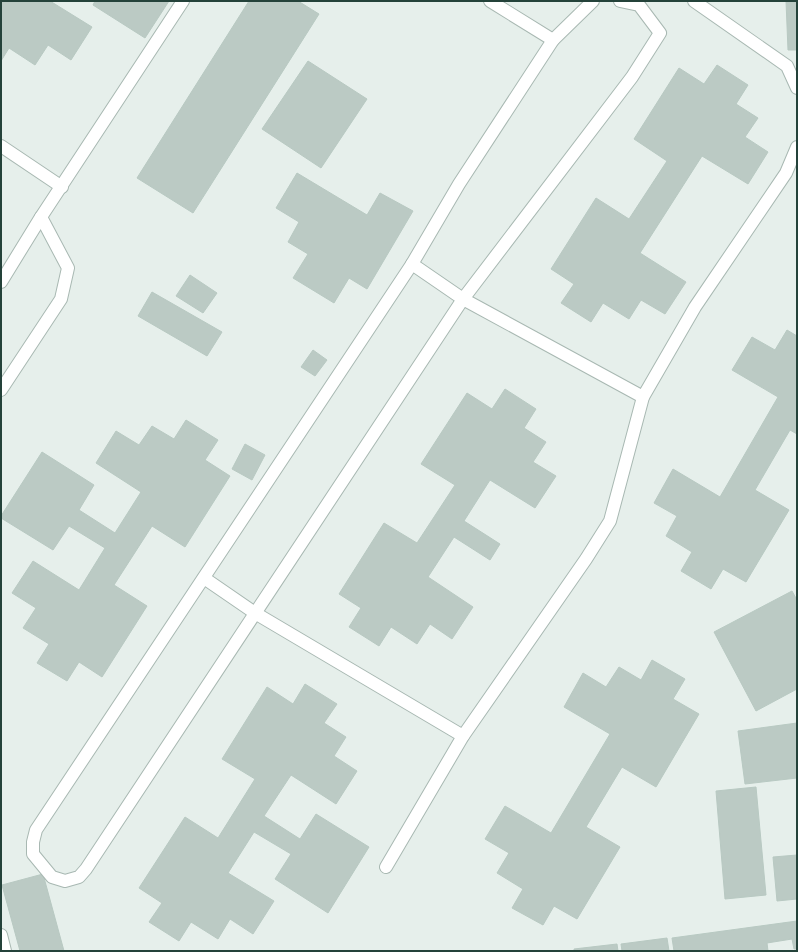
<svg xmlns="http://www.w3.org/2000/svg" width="798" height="952" font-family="Jost,sans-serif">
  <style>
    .building { fill: #bbcac4; stroke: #b8c9c2 }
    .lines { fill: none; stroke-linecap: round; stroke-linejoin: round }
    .lane-casing { stroke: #a8b8b2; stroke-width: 14 }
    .street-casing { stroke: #a8b8b2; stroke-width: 14 }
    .lane { stroke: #fff; stroke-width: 12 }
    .street { stroke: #fff; stroke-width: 12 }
  </style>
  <rect width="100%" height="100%" fill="#e6efeb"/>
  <g class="building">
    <polygon points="1,1 50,1 92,27 71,60 48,45 35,65 9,48 1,61"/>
    <polygon points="95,1 169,1 145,38 93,5"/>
    <polygon points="249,1 298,1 319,14 193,213 137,178"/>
    <polygon points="786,1 797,1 797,50 788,50"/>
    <polygon points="308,61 367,99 321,168 262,129"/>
    <polygon points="717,65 748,85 736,104 758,118 745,137 768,152 748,184 702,156 640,253 686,282 665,314 641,300 629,319 603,303 591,322 561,303 574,284 551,269 596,198 629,219 667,161 634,139 679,68 704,84"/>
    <polygon points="297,173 367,215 380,193 413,211 367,289 349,278 334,303 293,278 308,254 288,242 299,222 276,208"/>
    <polygon points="190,275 217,293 203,313 176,296"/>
    <polygon points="152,292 222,332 207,356 138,316"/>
    <polygon points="787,330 797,336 797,434 790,430 755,490 789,510 746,582 723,569 711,589 681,571 692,552 666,536 677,516 654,503 673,469 720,497 778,397 732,370 752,337 775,350"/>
    <polygon points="313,350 327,360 315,376 301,367"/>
    <polygon points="505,389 536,409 524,428 546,442 533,462 556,476 535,508 490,480 464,521 500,544 490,560 454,537 428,577 473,607 452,639 430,624 417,644 391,627 379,646 349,627 361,608 339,594 384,523 417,543 455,485 421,464 467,393 492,409"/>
    <polygon points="186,420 218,440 205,460 230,476 185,547 152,526 114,585 147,606 102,677 79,662 67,681 37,663 49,644 23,628 36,608 12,593 33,561 79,590 105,548 69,526 53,550 1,518 1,516 42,452 94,485 79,510 115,533 141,492 96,463 116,431 139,445 152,426 174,439"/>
    <polygon points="245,444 265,455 252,480 232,469"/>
    <polygon points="792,591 797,600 797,689 756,711 714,632"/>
    <polygon points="652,660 685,679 673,699 699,714 656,787 622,767 586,827 620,847 577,919 554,906 543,925 512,908 523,889 497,873 509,853 485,839 505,806 551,833 610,734 564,707 583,673 606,687 619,667 641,680"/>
    <polygon points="305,684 337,704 324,723 346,737 334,756 357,771 336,804 291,775 264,816 300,839 316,814 369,847 328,913 275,879 291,854 254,832 228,873 274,901 253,934 230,919 218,939 191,922 179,941 149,922 162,903 139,888 185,817 218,838 255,779 222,759 267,687 293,704"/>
    <polygon points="797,723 797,778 745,784 738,731"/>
    <polygon points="756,787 766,895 725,899 716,791"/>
    <polygon points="797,855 797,899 777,901 773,857"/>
    <polygon points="43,874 64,951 20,951 2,885"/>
    <polygon points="797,921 797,949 794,949 792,939 767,943 768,951 674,951 672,938"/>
    <polygon points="667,938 669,951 622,951 621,944"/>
    <polygon points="617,944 618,951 574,951 574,949"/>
  </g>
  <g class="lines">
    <g class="lane-casing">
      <g id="lane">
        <polyline points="490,1 553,40"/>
        <polyline points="593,1 553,40 459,184 412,264 36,830 33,842 33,854 52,877 65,881 79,877 86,869 463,299 632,77 660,33 639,5 620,1"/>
        <polyline points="694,1 787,66 797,88"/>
        <polyline points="1,146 62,187"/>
        <polyline points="412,264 463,299 643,397"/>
        <polyline points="1,282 41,217 183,1"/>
        <polyline points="1,390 61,299 68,268 41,217"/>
        <polyline points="204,578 255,613 463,736"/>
        <polyline points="386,867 463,736 586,559 610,521 643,397 695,307 786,173 797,147"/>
      </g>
    </g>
    <g class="street-casing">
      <polyline id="street" points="1,935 5,951"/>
    </g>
    <use href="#lane" class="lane"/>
    <use href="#street" class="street"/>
  </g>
  <rect width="798" height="952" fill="none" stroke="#24423a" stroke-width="4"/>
</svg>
